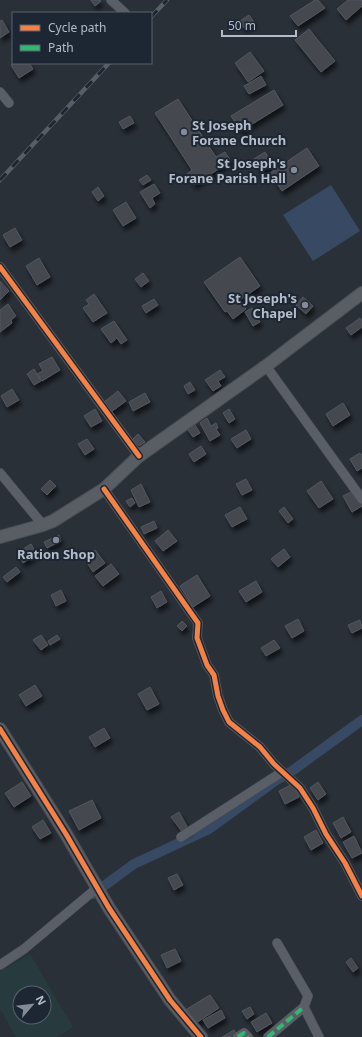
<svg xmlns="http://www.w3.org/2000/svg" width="362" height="1037" font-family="'Noto Sans',sans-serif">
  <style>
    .green { fill: #273a3e; fill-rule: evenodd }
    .water { fill: #384963 }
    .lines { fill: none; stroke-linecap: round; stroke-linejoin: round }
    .canal { stroke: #384963; stroke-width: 10 }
    .building { fill: #444950; stroke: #52575f; filter: url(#shadow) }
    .street-casing { stroke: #484c53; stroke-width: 10 }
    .secondary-casing { stroke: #484c53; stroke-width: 14 }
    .street { stroke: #5a5e66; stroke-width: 9 }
    .secondary { stroke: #595d64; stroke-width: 12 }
    .rail-casing { stroke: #595d64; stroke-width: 4.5 }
    .rail { stroke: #1d2633; stroke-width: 3; stroke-dasharray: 9; stroke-linecap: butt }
    .quiet { stroke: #33b770; stroke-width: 4; stroke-dasharray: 8 4; stroke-linecap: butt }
    .cycleway-casing { stroke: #1d2633; stroke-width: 8 }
    .cycleway { stroke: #f48246; stroke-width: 5 }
    .poi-dot { fill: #848b96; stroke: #1d2633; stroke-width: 1.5 }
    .labels { text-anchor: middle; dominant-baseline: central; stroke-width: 4; stroke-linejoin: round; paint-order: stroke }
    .poi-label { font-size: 13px; font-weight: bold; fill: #b4bcc9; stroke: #1d2633; text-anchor: end }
  </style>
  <defs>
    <filter id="shadow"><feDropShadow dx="2.5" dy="4.5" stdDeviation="2" flood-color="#0009"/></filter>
  </defs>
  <rect width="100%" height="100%" fill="#2a3038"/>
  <path class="green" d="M 30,954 L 73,1027 L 57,1037 L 16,1037 L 0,1009 L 0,971 ZM 20,993 L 44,993 L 44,1017 L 20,1017 Z"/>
  <polygon class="water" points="331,185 360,231 313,261 283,215"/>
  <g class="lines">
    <polyline class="canal" points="93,894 134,864 209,829 275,781 292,771 362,720"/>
  </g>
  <g class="building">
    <polygon points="91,0 100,0 101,1 95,6"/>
    <polygon points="315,0 318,0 325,8 298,26 290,16"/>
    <polygon points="348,0 362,0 362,6 346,20 337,9"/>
    <polygon points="249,15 254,22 244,28 240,21"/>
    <polygon points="2,20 9,32 0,38 0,21"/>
    <polygon points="309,29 335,61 321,72 295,40"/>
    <polygon points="250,52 264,71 248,82 235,63"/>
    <polygon points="15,63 29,63 33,69 19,78 11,65"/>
    <polygon points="261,76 266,85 249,94 244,86"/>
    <polygon points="274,90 283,105 241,131 231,116"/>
    <polygon points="178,99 216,157 225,152 231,161 194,185 187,174 192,170 155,113"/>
    <polygon points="130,116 134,123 123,129 119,122"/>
    <polygon points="307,148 319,166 282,191 270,173"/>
    <polygon points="265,152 273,165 261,172 254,159"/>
    <polygon points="147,175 151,180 143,185 139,180"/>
    <polygon points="154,184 160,193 152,198 155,204 150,208 140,192"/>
    <polygon points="98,187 104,196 98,201 92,192"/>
    <polygon points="126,202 136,218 123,226 113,210"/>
    <polygon points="15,228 22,240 10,247 3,235"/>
    <polygon points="240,257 260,286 240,300 246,309 233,319 227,311 225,312 204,282"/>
    <polygon points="39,258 50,277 37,285 26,266"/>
    <polygon points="143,273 149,281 141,287 135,279"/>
    <polygon points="0,281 9,291 0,300"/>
    <polygon points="94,294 107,313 93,322 83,308 89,304 86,300"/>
    <polygon points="303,297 313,306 306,314 296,305"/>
    <polygon points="154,299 158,305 146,313 142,306"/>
    <polygon points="8,304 16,316 11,320 12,323 0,332 0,310"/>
    <polygon points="252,308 260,322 253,326 245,312"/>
    <polygon points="360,318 362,321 362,327 351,335 346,328"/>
    <polygon points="114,321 127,340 121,344 117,338 111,343 101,329"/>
    <polygon points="52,357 60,370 42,381 37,374 43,371 39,364"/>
    <polygon points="34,369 41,381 34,385 27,374"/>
    <polygon points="220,370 225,377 218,381 221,386 213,391 205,380"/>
    <polygon points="190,382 195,390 188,394 184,386"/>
    <polygon points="12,389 19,400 7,407 1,396"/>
    <polygon points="118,391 126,401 111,412 104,402"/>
    <polygon points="145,393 150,402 133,411 129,402"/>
    <polygon points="343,403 350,415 333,426 326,414"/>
    <polygon points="95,409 102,421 91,427 84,416"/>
    <polygon points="229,409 235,419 229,423 223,413"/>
    <polygon points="207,418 211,426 216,423 218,428 216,429 220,435 210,441 200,423"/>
    <polygon points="193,422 200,433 193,437 186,427"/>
    <polygon points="246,430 251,439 237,448 231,439"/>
    <polygon points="138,434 145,442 139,446 133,439"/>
    <polygon points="87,439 94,449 85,455 78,444"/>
    <polygon points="201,446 206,454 194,462 189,454"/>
    <polygon points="360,453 362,455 362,468 357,471 350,459"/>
    <polygon points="246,479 252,490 242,495 236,484"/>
    <polygon points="50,480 56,486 47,495 41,489"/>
    <polygon points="321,481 333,499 319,508 307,491"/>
    <polygon points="141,484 150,502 139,507 131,490"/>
    <polygon points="353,491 362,506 352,512 343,496"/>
    <polygon points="132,498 135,503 130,507 126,501"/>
    <polygon points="240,507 247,519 232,527 225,515"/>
    <polygon points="284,507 293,519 288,523 279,511"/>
    <polygon points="154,521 157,528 144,534 141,527"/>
    <polygon points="168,530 177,541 163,551 155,541"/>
    <polygon points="59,535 61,541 47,548 44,542"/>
    <polygon points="31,544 37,554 23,563 17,553"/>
    <polygon points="284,549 290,557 278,567 271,559"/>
    <polygon points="95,550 105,563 93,572 86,561 90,558 88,555"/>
    <polygon points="111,564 119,574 103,586 95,576"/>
    <polygon points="16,567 20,572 7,582 3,577"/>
    <polygon points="197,575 210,596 193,607 180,586"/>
    <polygon points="256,581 262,592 246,602 239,591"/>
    <polygon points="61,590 66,601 56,606 51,595"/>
    <polygon points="161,591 167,602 157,608 151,597"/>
    <polygon points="298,619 304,631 292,638 285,626"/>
    <polygon points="360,620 362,628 352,633 348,625"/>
    <polygon points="182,621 187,626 182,631 177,626"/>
    <polygon points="41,635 48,645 41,650 33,640"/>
    <polygon points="57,635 60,639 50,645 48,641"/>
    <polygon points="274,640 280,648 266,656 261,648"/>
    <polygon points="35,685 42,696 26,706 19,695"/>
    <polygon points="150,687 159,704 147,710 138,694"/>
    <polygon points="104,728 110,738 95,747 89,737"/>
    <polygon points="22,782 31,796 14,807 5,793"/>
    <polygon points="318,782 326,794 318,800 310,788"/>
    <polygon points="293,784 299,797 285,804 279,791"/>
    <polygon points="92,800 101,818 79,830 69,811"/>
    <polygon points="179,812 189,830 183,833 171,817"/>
    <polygon points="343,817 351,832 341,838 333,823"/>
    <polygon points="43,820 51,833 40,839 32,827"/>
    <polygon points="316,830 323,843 311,850 304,837"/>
    <polygon points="354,836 362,853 352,858 343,842"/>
    <polygon points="177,874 183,885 174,890 168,878"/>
    <polygon points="175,949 181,961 167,968 161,955"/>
    <polygon points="351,958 358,968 353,972 346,962"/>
    <polygon points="210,995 219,1008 196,1023 187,1009"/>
    <polygon points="250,1007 254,1014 247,1019 242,1011"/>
    <polygon points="221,1010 225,1018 208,1028 203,1020"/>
    <polygon points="266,1013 272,1023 257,1032 251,1022"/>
    <polygon points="234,1030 237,1036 222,1037"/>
  </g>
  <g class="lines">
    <g class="street-casing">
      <g id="street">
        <polyline points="111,0 125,13"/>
        <polyline points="0,92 9,103"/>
        <polyline points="0,267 139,456"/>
        <polyline points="266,366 362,499"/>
        <polyline points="0,473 43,525"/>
        <polyline points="104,489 198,623 197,638 207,665 214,675 218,696 223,710 229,722 260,747 274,764 300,788 313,808 326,834 345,863 362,896"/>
        <polyline points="181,837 282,772"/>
        <polyline points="277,943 308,996 304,1007 319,1037"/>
        <polyline points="0,965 24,949 97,888"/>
        <polyline points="238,1037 244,1033 248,1037"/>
        <polyline points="268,1037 304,1007"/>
      </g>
    </g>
    <g class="secondary-casing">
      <g id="secondary">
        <polyline points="0,537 43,525 53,521 104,489 139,456 266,366 362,293"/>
        <polyline points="0,729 66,834 109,908 170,1000 201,1037"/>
      </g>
    </g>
    <use href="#street" class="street"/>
    <use href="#secondary" class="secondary"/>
    <g class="rail-casing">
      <g id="rail">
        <polyline points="151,17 167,0"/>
        <polyline points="0,180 109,63"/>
      </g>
    </g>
    <use href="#rail" class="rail"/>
    <g class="quiet">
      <polyline points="238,1037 244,1033 248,1037"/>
      <polyline points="268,1037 304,1007"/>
    </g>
    <g class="cycleway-casing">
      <g id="cycleway">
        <polyline points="0,267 139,456"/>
        <polyline points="104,489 198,623 197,638 207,665 214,675 218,696 223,710 229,722 260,747 274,764 300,788 313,808 326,834 345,863 362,896"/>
        <polyline points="0,729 66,834 109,908 170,1000 201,1037"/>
      </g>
    </g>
    <use href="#cycleway" class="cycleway"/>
  </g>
  <g class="poi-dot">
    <circle cx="184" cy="132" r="4"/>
    <circle cx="294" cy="170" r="4"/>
    <circle cx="305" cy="305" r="4"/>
    <circle cx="56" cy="540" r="4"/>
  </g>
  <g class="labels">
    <g class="poi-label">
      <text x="192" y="125" text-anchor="start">St Joseph<tspan x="192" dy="15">Forane Church</tspan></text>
      <text x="286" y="163">St Joseph's<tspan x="286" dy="15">Forane Parish Hall</tspan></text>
      <text x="297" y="298">St Joseph's<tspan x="297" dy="15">Chapel</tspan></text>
      <text x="56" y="554" text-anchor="middle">Ration Shop</text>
    </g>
  </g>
  <rect x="12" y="12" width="140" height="52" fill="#1d2633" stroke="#59626f"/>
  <rect x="20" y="25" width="20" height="6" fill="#f48246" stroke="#59626f"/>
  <text x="48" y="32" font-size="12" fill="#b4bcc9">Cycle path</text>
  <rect x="20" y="45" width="20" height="6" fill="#33b770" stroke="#59626f"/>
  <text x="48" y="52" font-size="12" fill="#b4bcc9">Path</text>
  <g transform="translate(32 1005) rotate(62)"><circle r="19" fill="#1d2633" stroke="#59626f"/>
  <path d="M0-3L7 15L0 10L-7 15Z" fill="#848b96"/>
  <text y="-6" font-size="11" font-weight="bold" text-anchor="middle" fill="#b4bcc9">N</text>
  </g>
  <path d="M222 30v6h74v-6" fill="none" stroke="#b4bcc9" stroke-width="2"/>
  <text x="228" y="30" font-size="12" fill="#b4bcc9" stroke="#1d2633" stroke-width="3" paint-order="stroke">50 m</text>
</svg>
